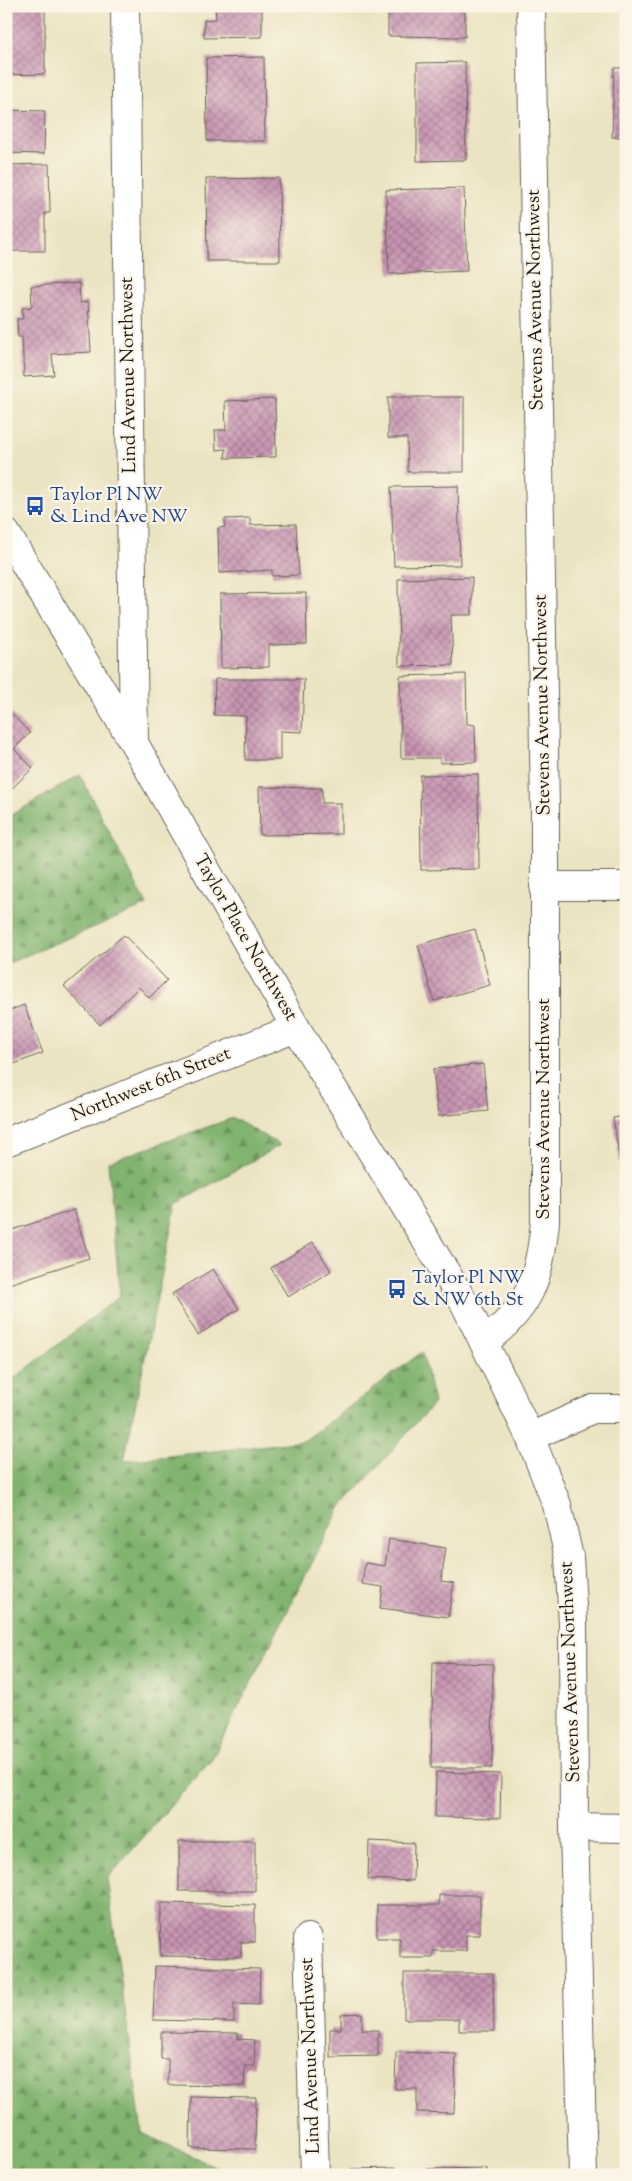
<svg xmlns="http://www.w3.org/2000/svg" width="632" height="2181" font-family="'Sorts Mill Goudy',serif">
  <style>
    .forest { fill: url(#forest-firs); stroke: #4e6845 }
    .building { fill: url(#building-cross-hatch) }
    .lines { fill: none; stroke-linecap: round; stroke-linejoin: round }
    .street-casing { stroke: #646256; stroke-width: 30 }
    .street { stroke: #fff; stroke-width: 28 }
    .labels { text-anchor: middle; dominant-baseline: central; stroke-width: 4.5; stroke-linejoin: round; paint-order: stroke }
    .street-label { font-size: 19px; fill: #1c1c1c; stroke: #fcf5e5 }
    .transit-label { font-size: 19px; fill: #164399; stroke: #fcf5e5; text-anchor: start }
  </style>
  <defs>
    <pattern id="forest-firs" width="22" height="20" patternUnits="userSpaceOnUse" patternTransform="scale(1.25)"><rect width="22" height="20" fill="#81b46e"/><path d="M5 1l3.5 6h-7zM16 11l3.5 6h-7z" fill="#69925a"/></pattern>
    <pattern id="building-cross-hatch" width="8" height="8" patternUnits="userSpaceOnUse" patternTransform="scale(1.25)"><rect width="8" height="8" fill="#c894b3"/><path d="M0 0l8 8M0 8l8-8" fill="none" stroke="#a27891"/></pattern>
  </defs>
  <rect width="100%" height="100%" fill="#fcf5e5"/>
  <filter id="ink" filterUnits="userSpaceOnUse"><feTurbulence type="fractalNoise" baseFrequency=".02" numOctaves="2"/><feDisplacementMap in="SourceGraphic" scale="10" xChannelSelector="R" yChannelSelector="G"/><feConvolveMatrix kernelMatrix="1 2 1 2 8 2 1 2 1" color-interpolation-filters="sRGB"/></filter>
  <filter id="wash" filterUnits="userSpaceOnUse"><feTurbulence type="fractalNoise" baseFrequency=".0096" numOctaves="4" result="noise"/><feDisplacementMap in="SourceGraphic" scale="20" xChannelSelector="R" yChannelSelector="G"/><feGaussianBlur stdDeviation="1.12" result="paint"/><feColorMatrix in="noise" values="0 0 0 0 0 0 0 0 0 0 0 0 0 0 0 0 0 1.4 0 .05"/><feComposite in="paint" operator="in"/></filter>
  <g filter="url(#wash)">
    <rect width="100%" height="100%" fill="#ebe4c3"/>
    <g class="forest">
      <polygon points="80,775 147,905 6,964 6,818"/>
      <polygon points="233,1118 280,1145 176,1204 124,1461 304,1441 422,1352 434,1403 339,1510 213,1757 107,1879 142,2133 234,2175 6,2175 6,1385 120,1296 108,1162"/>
    </g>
    <g id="blocks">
      <g class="building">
        <polygon points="6,6 45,6 45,74 6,75"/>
        <polygon points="215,6 262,6 262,37 204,38 204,20 216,19"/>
        <polygon points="388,6 465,6 465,37 388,36"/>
        <polygon points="264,57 265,141 207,141 206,58"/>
        <polygon points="465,62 466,160 417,161 417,63"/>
        <polygon points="614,68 626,68 626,137 612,137"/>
        <polygon points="6,110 45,111 44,154 6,153"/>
        <polygon points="49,164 50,213 45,213 45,251 6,251 6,165"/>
        <polygon points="279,178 280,261 207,261 206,179"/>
        <polygon points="464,188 467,271 389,274 386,190"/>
        <polygon points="79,283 80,303 88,302 91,352 52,354 54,375 24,377 22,337 18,337 17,319 23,319 22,308 32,307 31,286"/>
        <polygon points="388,397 464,397 464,472 408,472 407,438 388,438"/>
        <polygon points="275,399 276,457 225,458 226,449 216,450 215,430 226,430 225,401"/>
        <polygon points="458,486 460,565 394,566 391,487"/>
        <polygon points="250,518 250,525 296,524 299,575 272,576 272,570 219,573 218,528 225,527 225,519"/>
        <polygon points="472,577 472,615 451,615 453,665 399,666 398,579"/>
        <polygon points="306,593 307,644 269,645 269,667 221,668 220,594"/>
        <polygon points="466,674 467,724 475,725 476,762 440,763 440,758 401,758 400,676"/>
        <polygon points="215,679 304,679 302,732 280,731 280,760 245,760 246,716 214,715"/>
        <polygon points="6,708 30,733 14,749 33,768 6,794"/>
        <polygon points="478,774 479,869 421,870 420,775"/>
        <polygon points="259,787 322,788 322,803 341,803 341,834 260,835"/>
        <polygon points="475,929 490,985 434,1001 418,945"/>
        <polygon points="124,935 167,980 149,998 139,987 100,1025 64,986"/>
        <polygon points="24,1005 43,1053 6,1067 6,1012"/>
        <polygon points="483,1064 488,1111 438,1116 433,1069"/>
        <polygon points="626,1116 626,1173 622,1173 613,1118"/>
        <polygon points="74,1210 89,1258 6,1285 6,1232"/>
        <polygon points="313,1242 331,1271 288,1297 271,1268"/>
        <polygon points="213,1269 239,1309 198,1335 172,1294"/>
        <polygon points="389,1539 446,1548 441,1581 454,1583 448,1617 380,1608 383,1587 362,1584 365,1563 385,1566"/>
        <polygon points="433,1662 493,1664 492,1768 431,1768"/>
        <polygon points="436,1772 501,1774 500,1818 435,1817"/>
        <rect x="179" y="1841" width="76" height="50"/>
        <polygon points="369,1841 414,1843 413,1881 368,1879"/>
        <polygon points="439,1895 480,1895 480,1935 466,1935 466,1951 433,1951 433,1958 400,1958 400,1938 377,1938 377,1905 439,1905"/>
        <polygon points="161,1903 255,1905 255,1942 241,1942 241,1957 160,1956"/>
        <polygon points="155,1966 260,1969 259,2005 234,2004 234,2022 153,2020"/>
        <polygon points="404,1973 493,1973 494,2031 459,2031 459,2019 404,2019"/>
        <polygon points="362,2013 362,2030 378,2030 378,2056 330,2057 330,2029 341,2029 341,2014"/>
        <polygon points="161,2032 238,2033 238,2039 255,2040 254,2066 245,2066 244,2086 168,2085 168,2059 161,2059"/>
        <polygon points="396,2052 456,2054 454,2113 417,2112 417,2089 395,2089"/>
        <polygon points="191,2097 256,2098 255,2149 190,2148"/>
        <polygon points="396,2168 397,2175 351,2175 351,2169"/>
        <polygon points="487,2168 487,2175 427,2175 427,2169"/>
      </g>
    </g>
  </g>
  <g filter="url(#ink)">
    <use href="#blocks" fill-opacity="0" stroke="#646256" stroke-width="1"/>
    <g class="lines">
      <g class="street-casing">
        <g id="street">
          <polyline points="125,6 134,742"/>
          <polyline points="6,533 134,743 296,1028 465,1304 530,1437 557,1505 569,1557 573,1623 574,1827 583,2175"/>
          <polyline points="544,886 626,886"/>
          <polyline points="6,1142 296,1028"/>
          <path d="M 484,1342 C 531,1307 539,1279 545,1222 L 545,808 L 531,6"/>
          <polyline points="530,1437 593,1409 626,1409"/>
          <polyline points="574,1827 626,1828"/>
          <polyline points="308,1938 315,2175"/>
        </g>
      </g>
      <use href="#street" class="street"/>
    </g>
  </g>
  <defs>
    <g id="bus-bare" transform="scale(1.5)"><path d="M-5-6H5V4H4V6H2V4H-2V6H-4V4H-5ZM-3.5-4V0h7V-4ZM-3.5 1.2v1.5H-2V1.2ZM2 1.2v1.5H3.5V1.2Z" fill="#1a4fb4" stroke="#fcf5e5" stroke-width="2.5" paint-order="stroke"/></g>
  </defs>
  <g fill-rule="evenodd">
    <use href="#bus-bare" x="35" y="506"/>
    <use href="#bus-bare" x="397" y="1289"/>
  </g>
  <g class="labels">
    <g class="street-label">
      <text transform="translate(536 300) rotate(-91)">Stevens Avenue Northwest</text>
      <text transform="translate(129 375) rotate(-91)">Lind Avenue Northwest</text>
      <text transform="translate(543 705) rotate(-91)">Stevens Avenue Northwest</text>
      <text transform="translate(245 938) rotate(60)">Taylor Place Northwest</text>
      <text transform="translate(151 1085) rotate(-22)">Northwest 6th Street</text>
      <text transform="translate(544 1109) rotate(-90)">Stevens Avenue Northwest</text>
      <text transform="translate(571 1672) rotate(-92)">Stevens Avenue Northwest</text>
      <text transform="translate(311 2056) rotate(-92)">Lind Avenue Northwest</text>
    </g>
    <g class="transit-label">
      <text x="50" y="495">Taylor Pl NW<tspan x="50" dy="22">&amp; Lind Ave NW</tspan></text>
      <text x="412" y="1278">Taylor Pl NW<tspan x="412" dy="22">&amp; NW 6th St</tspan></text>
    </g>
  </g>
  <rect width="632" height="2181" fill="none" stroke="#fcf5e5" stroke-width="25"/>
</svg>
